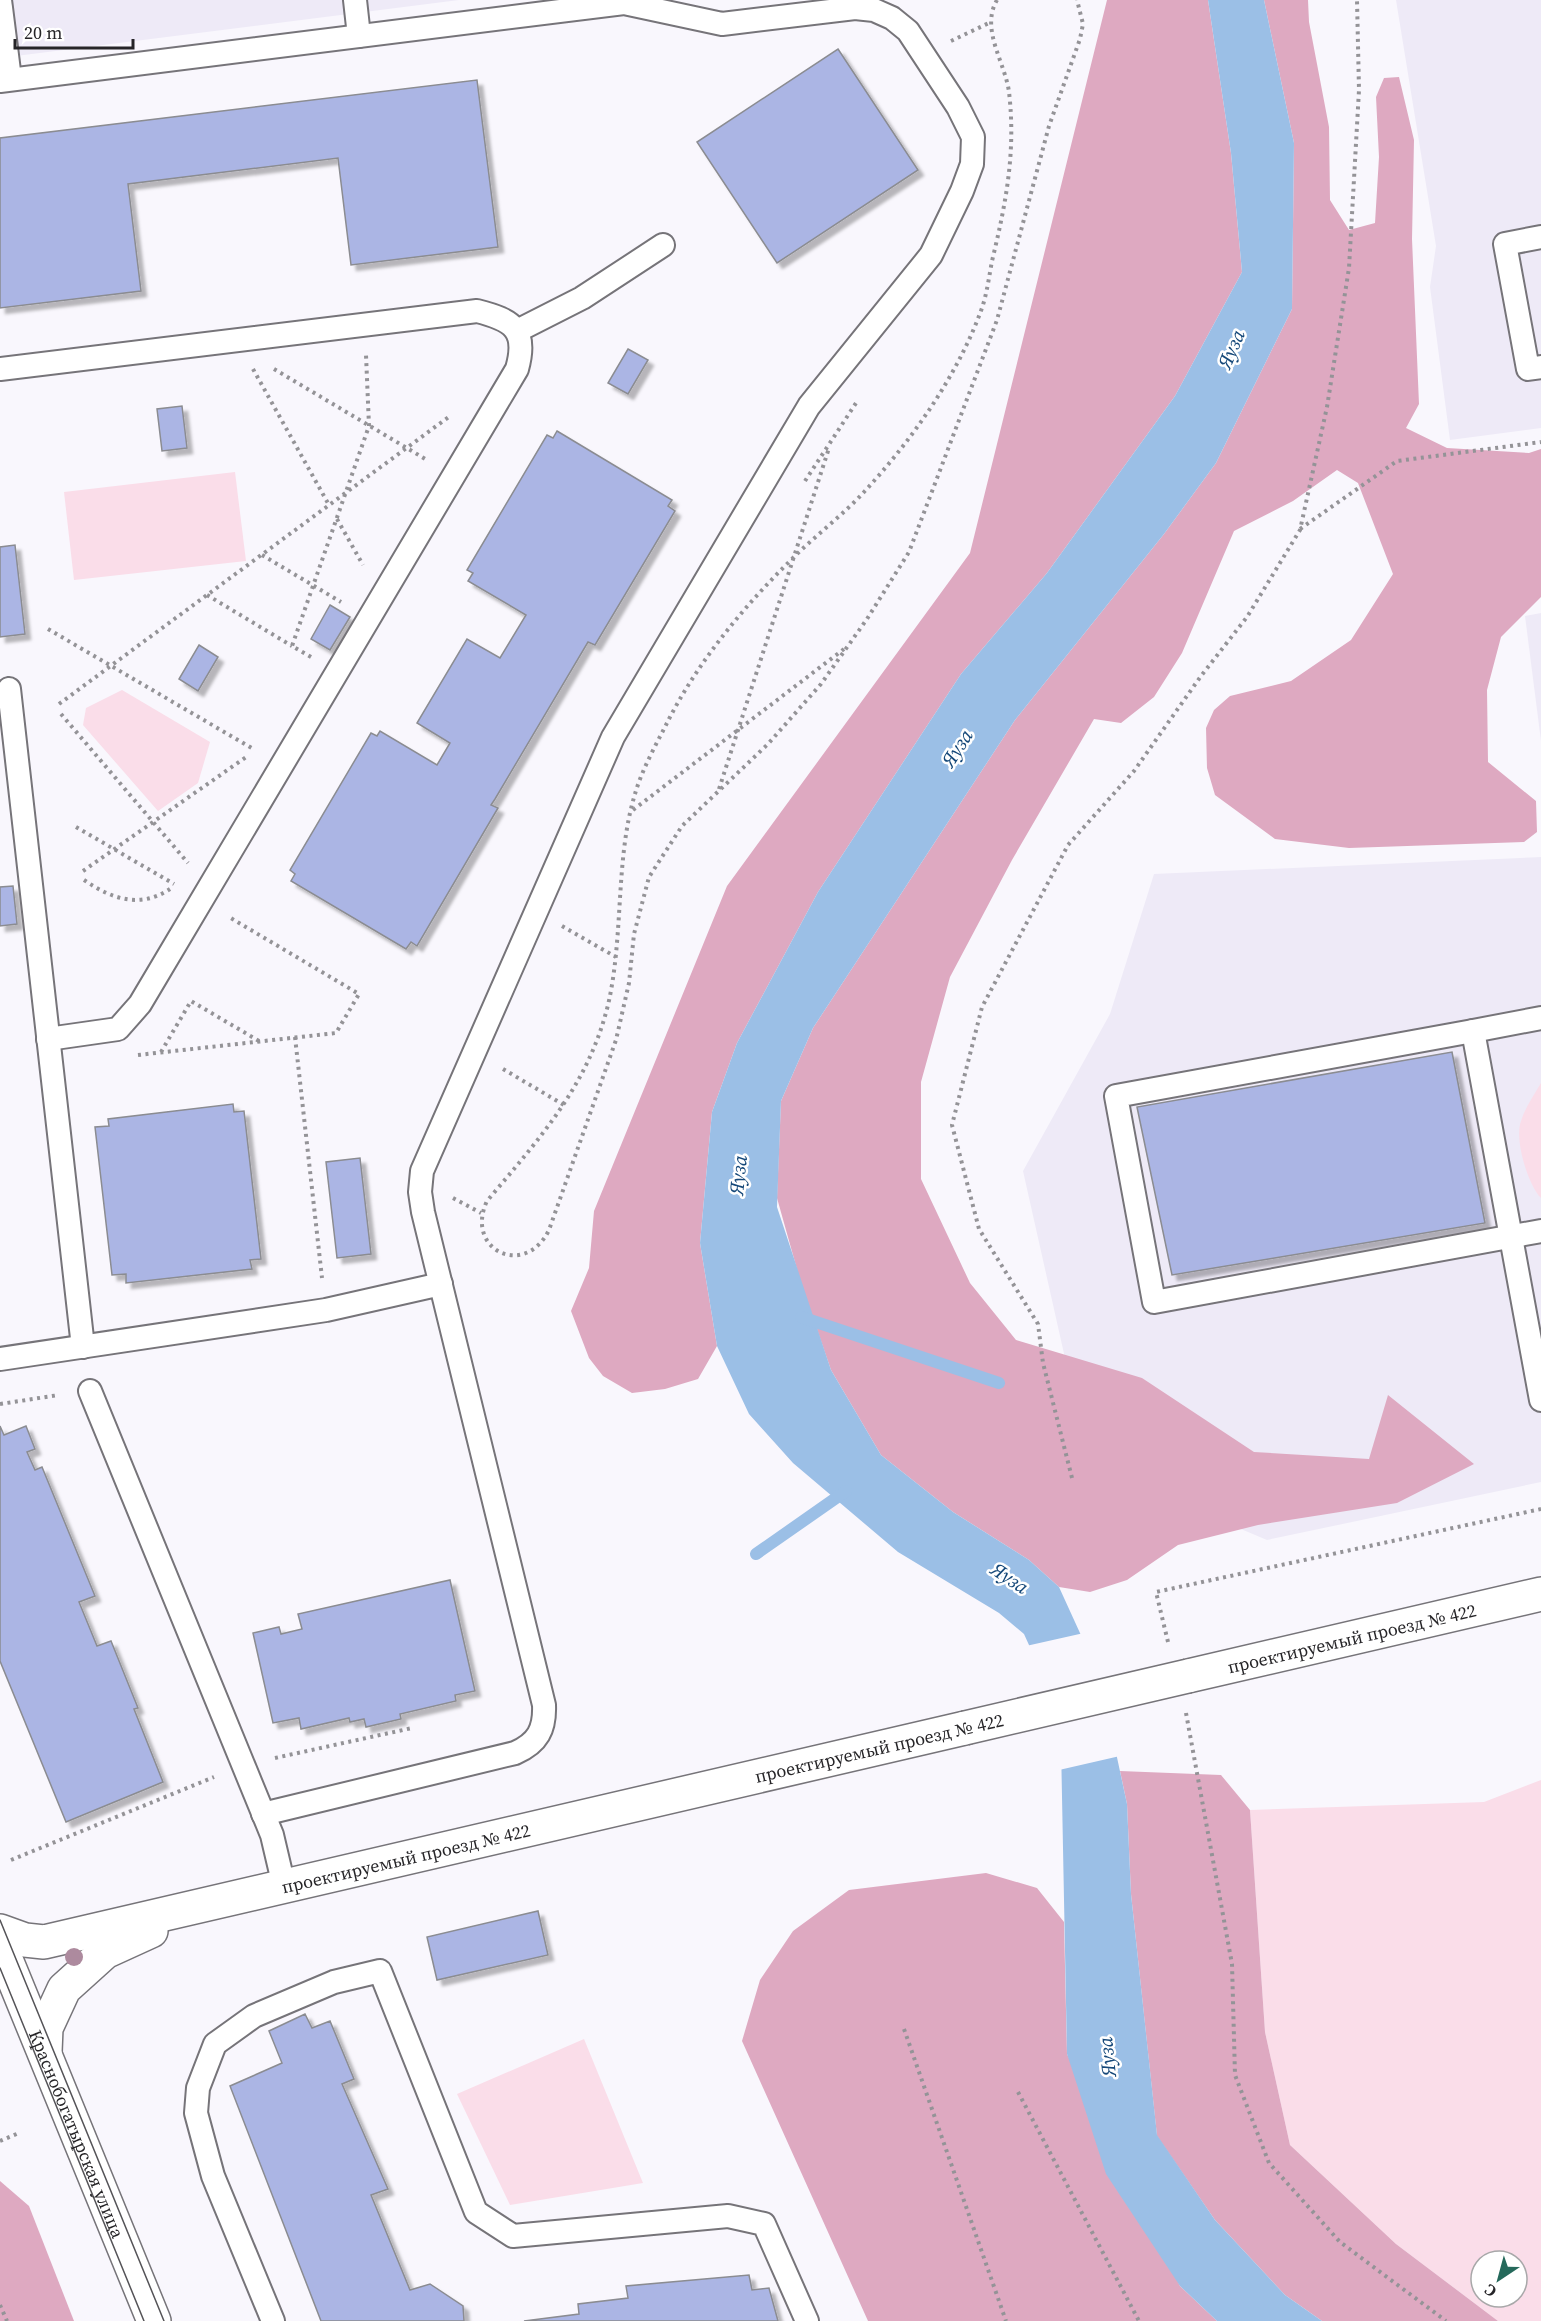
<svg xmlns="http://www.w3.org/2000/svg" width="1541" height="2321" font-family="'Source Serif 4',serif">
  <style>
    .built { fill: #eeeaf7 }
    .green { fill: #fadde9; fill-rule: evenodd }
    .forest { fill: #dea9c1 }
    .water { fill: #9bbfe6 }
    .pier { fill: #f9f7fd }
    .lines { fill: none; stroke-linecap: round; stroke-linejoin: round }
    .stream { stroke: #9bbfe6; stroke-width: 12 }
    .building { fill: #abb5e4; stroke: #8b8c91; stroke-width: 1.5; filter: url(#shadow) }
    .service-casing { stroke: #767479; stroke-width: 26 }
    .tertiary-casing { stroke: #767479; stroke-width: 36 }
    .secondary-casing { stroke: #767479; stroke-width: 36 }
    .path { stroke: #949397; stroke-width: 4; stroke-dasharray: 3 4.5; stroke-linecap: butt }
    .service { stroke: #fff; stroke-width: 22 }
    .tertiary { stroke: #fff; stroke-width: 33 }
    .secondary { stroke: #fff; stroke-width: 33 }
    .tram { stroke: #555458; stroke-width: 1.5 }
    .tertiary-bridge-casing { stroke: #767479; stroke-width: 36; stroke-linecap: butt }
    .tertiary-bridge { stroke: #fff; stroke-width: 33 }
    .tree { fill: #ad8a9e }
    .labels { text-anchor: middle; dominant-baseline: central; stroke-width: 5; stroke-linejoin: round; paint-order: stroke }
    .street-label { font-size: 18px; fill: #262528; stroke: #fff }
    .water-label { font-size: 20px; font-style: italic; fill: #154879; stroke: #fff }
  </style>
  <defs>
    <filter id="shadow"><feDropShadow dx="5.5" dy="5.5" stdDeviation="1.5" flood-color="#0004"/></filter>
  </defs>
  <rect width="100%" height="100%" fill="#f9f7fd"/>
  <g class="built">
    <polygon points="0,0 459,0 0,58"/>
    <polygon points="1396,0 1541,0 1541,428 1450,440 1430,287 1436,246"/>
    <polygon points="1541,613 1541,741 1525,616"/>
    <polygon points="1541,857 1541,1482 1267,1540 1089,1465 1023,1171 1110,1014 1154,874"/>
  </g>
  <g class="green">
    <polygon points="235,472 246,561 74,580 64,492"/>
    <polygon points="122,690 210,742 198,783 158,811 83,725 86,708"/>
    <path d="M 1541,1083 L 1541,1198 C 1528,1185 1514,1139 1521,1121 C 1525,1108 1534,1095 1541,1083 Z"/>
    <path d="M 1541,1780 L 1541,2321 L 1498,2321 L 1396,2244 L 1290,2145 L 1265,2032 L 1250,1810 L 1484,1802 ZM 1481,2261 L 1517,2261 L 1517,2297 L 1481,2297 Z"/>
    <polygon points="584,2039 643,2183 510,2205 457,2094"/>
  </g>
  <g class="forest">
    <polygon points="1107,0 1208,0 1231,153 1242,272 1175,396 1047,573 961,674 818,892 737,1043 712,1112 700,1243 717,1346 698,1379 665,1389 632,1393 603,1376 589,1358 571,1311 589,1268 594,1211 727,886 970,553"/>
    <polygon points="1264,0 1308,0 1309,22 1329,127 1330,200 1349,230 1375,223 1379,157 1376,97 1384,78 1399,77 1414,140 1412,239 1419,404 1406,428 1447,448 1529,453 1541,449 1541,597 1501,637 1487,690 1488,762 1536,801 1537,832 1524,842 1349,848 1275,839 1215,795 1207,768 1206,728 1214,710 1230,696 1291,681 1351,640 1393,574 1358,483 1337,470 1293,501 1234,531 1182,653 1154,697 1121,723 1094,719 1012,860 950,977 921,1082 921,1179 970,1283 1016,1340 1142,1378 1254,1452 1369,1459 1388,1395 1474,1464 1397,1503 1258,1525 1178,1545 1127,1580 1090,1592 1059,1587 1029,1560 953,1512 881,1455 831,1370 800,1280 777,1198 781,1101 813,1028 1015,720 1164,534 1216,463 1292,309 1294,143"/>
    <polygon points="1120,1771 1221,1775 1250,1810 1265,2032 1290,2145 1396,2244 1498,2321 1322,2321 1285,2295 1215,2220 1157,2136 1131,1894 1127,1804"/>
    <polygon points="986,1873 1037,1888 1064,1922 1067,2054 1180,2286 1217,2321 868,2321 742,2041 760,1980 793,1931 849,1890"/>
    <polygon points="0,2181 29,2206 74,2321 0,2321"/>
  </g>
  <polygon class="water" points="1208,0 1264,0 1294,143 1292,309 1216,463 1164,534 1015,720 813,1028 781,1101 777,1207 831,1370 881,1455 953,1512 1029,1560 1059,1587 1085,1644 1109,1720 1127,1804 1131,1894 1157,2135 1215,2220 1285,2295 1322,2321 1217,2321 1180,2286 1106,2174 1067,2054 1061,1745 1048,1687 1024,1634 999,1613 898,1552 793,1463 749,1414 717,1346 700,1243 712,1112 737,1043 818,892 961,674 1047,573 1175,396 1242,272 1231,153"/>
  <polygon class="pier" points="1084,1633 1112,1719 1120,1756 1059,1770 1058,1745 1046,1688 1026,1646"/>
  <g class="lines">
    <g class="stream">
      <polyline points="801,1317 999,1383"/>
      <polyline points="756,1554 846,1491"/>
    </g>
  </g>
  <g class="building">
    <polygon points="838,49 918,170 777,263 697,142"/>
    <polygon points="477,80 498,247 351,265 338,158 128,184 141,291 0,308 0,138"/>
    <polygon points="628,349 648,360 628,394 608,383"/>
    <polygon points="182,406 187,448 162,451 157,409"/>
    <polygon points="557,431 672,500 668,506 675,511 595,645 588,642 495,799 491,805 498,808 417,946 411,942 406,949 291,881 295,874 290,870 371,733 377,736 380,731 437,765 450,743 417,723 467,639 500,658 526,615 468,581 473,573 467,570 547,435 553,438"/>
    <polygon points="15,545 25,634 0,637 0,547"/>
    <polygon points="330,605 350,617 330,650 311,639"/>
    <polygon points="199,645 218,657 198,691 179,679"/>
    <polygon points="13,886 17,924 0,926 0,887"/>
    <polygon points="1452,1052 1485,1223 1172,1275 1137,1107"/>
    <polygon points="233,1104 234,1112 244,1111 261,1259 250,1260 252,1269 126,1283 126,1274 112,1275 95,1127 109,1126 108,1119"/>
    <polygon points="360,1158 371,1254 337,1258 326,1162"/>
    <polygon points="0,1426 4,1435 26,1426 35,1449 27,1452 35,1470 42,1467 95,1596 79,1602 97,1646 111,1641 138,1708 134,1709 163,1782 66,1822 0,1661"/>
    <polygon points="450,1580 475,1691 455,1695 456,1701 400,1714 401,1719 366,1727 364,1719 350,1722 349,1718 301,1729 299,1718 273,1723 253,1633 279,1627 281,1634 302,1629 298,1614"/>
    <polygon points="538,1911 548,1955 437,1980 427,1937"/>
    <polygon points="305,2014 312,2028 330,2021 354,2079 342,2084 388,2189 371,2195 410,2290 430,2284 463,2306 464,2321 321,2321 230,2086 282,2063 269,2031"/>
    <polygon points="749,2275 752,2290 769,2288 778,2321 524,2321 579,2314 578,2304 628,2298 626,2286"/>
  </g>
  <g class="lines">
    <g class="service-casing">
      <g id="service">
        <polyline points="0,0 10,79"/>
        <polyline points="355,0 359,36"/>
        <path d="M 0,81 L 624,3 L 722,24 L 855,8 L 874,10 L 892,18 L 908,31 L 958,107 L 973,137 L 972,164 L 962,191 L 931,255 L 809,406 L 613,737 L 422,1171 L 420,1192 L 423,1212 L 544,1705 C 545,1729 538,1743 515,1753 L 263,1814"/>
        <polyline points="1541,237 1505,244 1528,369 1541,367"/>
        <polyline points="517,331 582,298 663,245"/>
        <path d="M 0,369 L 477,311 C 513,320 528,330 517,369 L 140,1004 L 118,1029 L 48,1039"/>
        <polyline points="9,689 83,1347"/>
        <polyline points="1541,1018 1473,1031 1541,1400"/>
        <polyline points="1473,1031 1116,1096 1154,1302 1541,1231"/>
        <polyline points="0,1359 326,1310 441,1284"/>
        <polyline points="90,1391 272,1835 284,1886"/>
        <polyline points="273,2321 213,2176 196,2113 198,2088 215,2044 254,2016 334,1982 380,1971 476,2212 513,2236 728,2216 764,2224 807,2321"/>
      </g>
    </g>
    <g class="tertiary-casing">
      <g id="tertiary">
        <path id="s1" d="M 1188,1676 L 1541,1594"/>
        <path id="s2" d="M 0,1931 L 25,1940 L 44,1942 L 965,1728"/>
        <polyline points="45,2052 46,2028 64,1989 105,1952 151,1931"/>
      </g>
    </g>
    <g class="secondary-casing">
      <g id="secondary">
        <path id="s3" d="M 0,1945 L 154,2321"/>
      </g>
    </g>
    <g class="path">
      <path d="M 997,0 C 980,29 1005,62 1009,92 C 1016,152 1006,203 992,261 C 989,277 987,293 982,308 C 958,375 912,440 864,492 C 843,515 816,535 794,557 C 745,605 700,659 669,719 C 657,743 642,769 635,794 C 615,859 624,936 608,1005 C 588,1086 539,1139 487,1201 C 464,1250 525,1279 549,1230 L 616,1040 L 629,983 L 634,934 L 649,877 L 682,826 L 768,744 L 821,684 L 867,619 L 909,552 L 997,320 L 1049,126 L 1080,39 L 1083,24 L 1077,0"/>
      <polyline points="951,41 991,22"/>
      <polyline points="253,369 329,505"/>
      <polyline points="274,369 427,460"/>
      <polyline points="805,481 858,400"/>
      <polyline points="337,519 363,565"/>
      <polyline points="1300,529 1397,461 1541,442"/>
      <polyline points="262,555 341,602"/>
      <polyline points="207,595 292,646"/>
      <polyline points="48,629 255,750"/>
      <polyline points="311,657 292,646 369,426 366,355"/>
      <polyline points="59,704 450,416"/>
      <polyline points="61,714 188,863"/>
      <polyline points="719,789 829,448"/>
      <polyline points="633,810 844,649"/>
      <polyline points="76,827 174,884"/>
      <polyline points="83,871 249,755"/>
      <path d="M 84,880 C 112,899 140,909 170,889"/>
      <polyline points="562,926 616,957"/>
      <polyline points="295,1037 322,1278"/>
      <polyline points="161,1052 191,1001 259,1041"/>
      <polyline points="138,1055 336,1033 359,994 229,917"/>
      <polyline points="503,1069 564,1105"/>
      <polyline points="453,1198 481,1213"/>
      <polyline points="0,1404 59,1395"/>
      <polyline points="1072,1478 1043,1363 1038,1324 979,1229 952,1125 982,1007 1068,845 1134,771 1201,676 1247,617 1300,530 1327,407 1349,268 1359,90 1357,0"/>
      <polyline points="1168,1642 1156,1592 1541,1509"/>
      <polyline points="1186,1713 1232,1964 1235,2075 1269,2163 1340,2242 1446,2321"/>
      <polyline points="275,1758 412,1728"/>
      <polyline points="11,1860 214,1777"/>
      <polyline points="904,2029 1006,2321"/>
      <polyline points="1018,2092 1139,2321"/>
      <polyline points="0,2141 19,2133"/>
      <polyline points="0,2305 7,2321"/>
    </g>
    <use href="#service" class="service"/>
    <use href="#tertiary" class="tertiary"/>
    <use href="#secondary" class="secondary"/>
    <g class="tram">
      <polyline points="0,1920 164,2321"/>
      <polyline points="0,1968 144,2321"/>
    </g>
    <g class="tertiary-bridge-casing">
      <polyline id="tertiary-bridge" points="965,1728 1188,1676"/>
    </g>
    <use href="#tertiary-bridge" class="tertiary-bridge"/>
  </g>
  <circle class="tree" cx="74" cy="1957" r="9"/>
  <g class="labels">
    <g class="street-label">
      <text stroke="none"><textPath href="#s1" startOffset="168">проектируемый проезд № 422</textPath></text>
      <text transform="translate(879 1748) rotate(-13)">проектируемый проезд № 422</text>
      <text stroke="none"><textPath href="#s2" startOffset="417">проектируемый проезд № 422</textPath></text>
      <text stroke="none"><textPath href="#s3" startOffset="204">Краснобогатырская улица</textPath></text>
    </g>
    <g class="water-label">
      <text transform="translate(1231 349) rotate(-67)">Яуза</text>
      <text transform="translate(957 748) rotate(-57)">Яуза</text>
      <text transform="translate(738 1175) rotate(-84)">Яуза</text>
      <text transform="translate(1010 1578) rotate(34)">Яуза</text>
      <text transform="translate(1107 2057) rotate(-96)">Яуза</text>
    </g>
  </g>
  <g transform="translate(1499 2279) rotate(216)"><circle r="28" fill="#ffffff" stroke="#a8a8a9" stroke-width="1.5"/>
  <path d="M0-4.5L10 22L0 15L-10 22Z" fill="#25695b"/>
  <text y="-9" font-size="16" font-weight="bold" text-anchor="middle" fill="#262528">С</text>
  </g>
  <path d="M15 39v9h118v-9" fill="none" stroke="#262528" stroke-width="3"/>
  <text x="24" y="39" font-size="18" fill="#262528" stroke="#ffffff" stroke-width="4.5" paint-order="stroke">20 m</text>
</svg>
